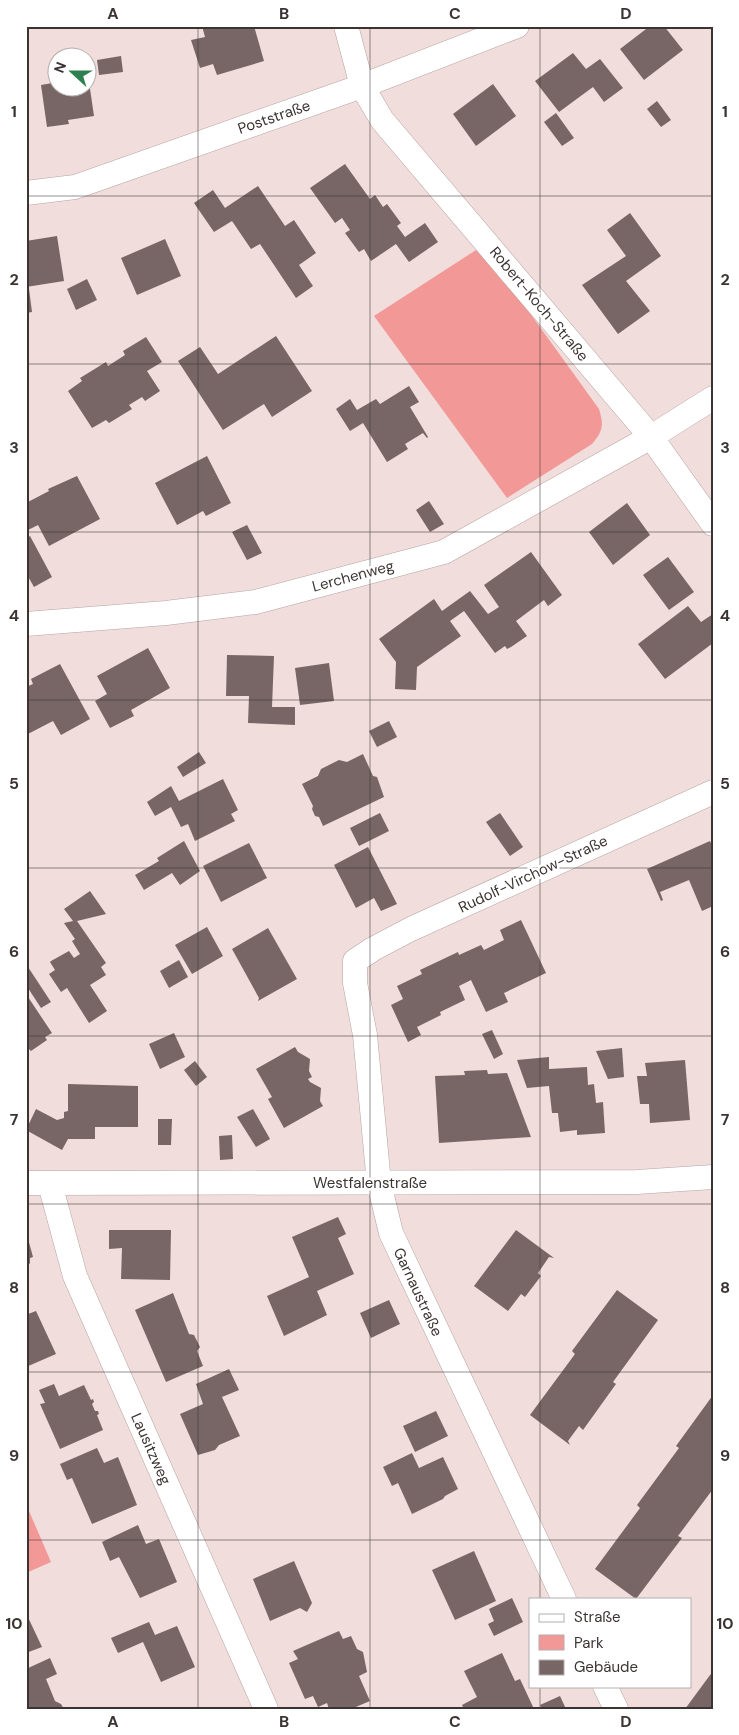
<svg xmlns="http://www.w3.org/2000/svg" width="739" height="1735" font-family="'DM Sans',sans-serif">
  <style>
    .green { fill: #f29997 }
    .building { fill: #776665 }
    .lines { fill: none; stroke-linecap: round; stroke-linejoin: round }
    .street-casing { stroke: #b6a4a3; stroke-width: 25 }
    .street { stroke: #fff; stroke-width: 24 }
    .grid { fill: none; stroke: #3b3433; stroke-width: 1; stroke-opacity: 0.55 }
    .labels { text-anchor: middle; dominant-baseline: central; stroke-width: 5; stroke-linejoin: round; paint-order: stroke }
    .street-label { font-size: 15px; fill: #3b3433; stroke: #fff }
    .neatline { fill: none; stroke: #3b3433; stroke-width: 2 }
    .grid-label { font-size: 16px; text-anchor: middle; font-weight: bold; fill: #3b3433 }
  </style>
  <rect width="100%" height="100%" fill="#f0dddc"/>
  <g class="green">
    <path d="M 476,250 L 501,273 L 599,409 C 604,425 603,431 592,444 L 507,498 L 374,316 Z"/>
    <polygon points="26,1504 51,1562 26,1573"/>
  </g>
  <g class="building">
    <polygon points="202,26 254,26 264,61 217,75 213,64 200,68 191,40 205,37"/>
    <polygon points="650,26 664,26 683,50 644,80 620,49"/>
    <polygon points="573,53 586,69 600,59 623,88 604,102 593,87 559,112 535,81"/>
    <polygon points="121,56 123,72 99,75 97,60"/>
    <polygon points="88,75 94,116 68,120 69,124 47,127 41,85 58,82 58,88 88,88"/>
    <polygon points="493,84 516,116 476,146 453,114"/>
    <polygon points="657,101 671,120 661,127 647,109"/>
    <polygon points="556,113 574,138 562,146 544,122"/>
    <polygon points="345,164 370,199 375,195 383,207 387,204 401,223 397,226 405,237 425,223 438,242 409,262 396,244 371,261 364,249 359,252 345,233 350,230 342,218 335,223 310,188"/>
    <polygon points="258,186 285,226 294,220 316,253 299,265 313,286 296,298 260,244 251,249 232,221 214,232 194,203 213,190 225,208"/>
    <polygon points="630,213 661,256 626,281 650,311 618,334 582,285 626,256 607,230"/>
    <polygon points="57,236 64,281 26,287 26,241"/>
    <polygon points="165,239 181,276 137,295 121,258"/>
    <polygon points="87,279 97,300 76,310 67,289"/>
    <polygon points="29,289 32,312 26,313 26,290"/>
    <polygon points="276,336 312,391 272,417 264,404 223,430 178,361 200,347 218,374"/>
    <polygon points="146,337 162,362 147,371 160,391 145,401 142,397 129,405 132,409 109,423 106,420 92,428 68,391 82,381 80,378 106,362 108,366 125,355 123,351"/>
    <polygon points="409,386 419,402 410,407 428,437 427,438 423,433 405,444 408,449 387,462 363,423 350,431 336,409 350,399 357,410 376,399 380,404"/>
    <polygon points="207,456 231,503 206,516 203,511 177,525 155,483"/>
    <polygon points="77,476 100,519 49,546 38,525 26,531 26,503 49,491 48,489"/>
    <polygon points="429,501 444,524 430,532 416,510"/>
    <polygon points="627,503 650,535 613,565 589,532"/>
    <polygon points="247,525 262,553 247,560 232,532"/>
    <polygon points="30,536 52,577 34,587 26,573 26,538"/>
    <polygon points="531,552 562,595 548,606 544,600 516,621 527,636 511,647 507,649 505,646 495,653 464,611 450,621 461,636 417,667 416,690 395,689 396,662 379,639 434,599 442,611 470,591 488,614 499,607 484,585"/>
    <polygon points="668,557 694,592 669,610 643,575"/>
    <polygon points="688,606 701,622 713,614 713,643 665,679 638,644"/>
    <polygon points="148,648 170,688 131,710 134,716 110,728 95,701 107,694 97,676"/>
    <polygon points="227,655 274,656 272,707 295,707 295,725 248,723 249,696 226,696"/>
    <polygon points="329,663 334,701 300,705 295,668"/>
    <polygon points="60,664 90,719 61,735 53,721 26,735 26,687 33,684 31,679"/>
    <polygon points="389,721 397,737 377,747 369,731"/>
    <polygon points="199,752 206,763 183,777 177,767"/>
    <polygon points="363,754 373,776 377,777 384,797 323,826 319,817 315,816 312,809 313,806 302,784 318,776 321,769 339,760 347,762"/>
    <polygon points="223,779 238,810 231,814 235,821 195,841 188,824 181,827 171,807 155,816 147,802 171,786 179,801"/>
    <polygon points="380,813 389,831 359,846 350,828"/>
    <polygon points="500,813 523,847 510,856 486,822"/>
    <polygon points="184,841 200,871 180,885 172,873 144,890 135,875 159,861 157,858"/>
    <polygon points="710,841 713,848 713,906 702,911 689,880 660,892 663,900 661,901 647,869"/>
    <polygon points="249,843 267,878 221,902 203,866"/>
    <polygon points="368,847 397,904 381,911 374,898 356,908 334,865"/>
    <polygon points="90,891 106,914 77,921 106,963 101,967 106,975 90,985 107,1011 89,1023 67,988 61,992 49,974 55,970 50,962 51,961 69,951 74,958 80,954 72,941 75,939 64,923 73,921 64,909"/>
    <polygon points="521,920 546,973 504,993 508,1002 486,1012 471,980 459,986 465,1000 440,1012 441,1015 417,1027 421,1035 408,1042 391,1005 403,999 397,986 422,974 420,970 458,952 459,955 481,945 484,950 504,940 500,930"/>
    <polygon points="207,927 223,956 192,974 175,945"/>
    <polygon points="268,928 297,979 258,1001 259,998 232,949"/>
    <polygon points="179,960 188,977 169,988 160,971"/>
    <polygon points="28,967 51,1002 41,1008 26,985 26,969"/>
    <polygon points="26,994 52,1033 45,1037 47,1040 31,1051 28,1048 26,1050"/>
    <polygon points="492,1030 503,1054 494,1059 482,1034"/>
    <polygon points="174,1033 185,1057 160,1069 149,1044"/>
    <polygon points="295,1047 298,1052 310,1059 309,1071 312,1077 308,1079 310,1082 321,1088 320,1101 323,1106 284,1128 268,1099 272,1097 256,1069"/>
    <polygon points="622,1048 624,1077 608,1079 596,1051"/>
    <polygon points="549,1057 549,1069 587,1067 588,1085 594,1084 596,1103 603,1102 605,1133 577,1135 577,1130 560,1132 558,1113 552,1113 549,1086 527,1088 517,1060"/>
    <polygon points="685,1060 690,1120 650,1123 649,1104 640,1104 637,1076 647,1076 645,1063"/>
    <polygon points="195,1061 207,1077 196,1086 184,1070"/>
    <polygon points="487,1070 488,1074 507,1073 531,1137 439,1143 435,1076 465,1075 464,1071"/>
    <polygon points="68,1084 138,1086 138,1127 95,1127 95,1139 68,1139 62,1150 26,1130 36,1109 57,1120 64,1118 64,1112 68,1111"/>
    <polygon points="253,1109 270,1139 256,1147 237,1117"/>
    <polygon points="158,1119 172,1119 171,1145 158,1145"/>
    <polygon points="232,1135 233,1159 220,1160 219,1136"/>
    <polygon points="338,1217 346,1234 338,1238 354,1274 317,1291 327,1315 284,1336 267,1296 309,1277 292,1237"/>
    <polygon points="109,1230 171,1230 170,1280 121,1279 122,1248 109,1249"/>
    <polygon points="516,1230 554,1258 549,1257 538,1273 541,1276 525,1297 521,1294 508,1311 474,1286"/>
    <polygon points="27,1235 33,1257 30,1258 30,1263 26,1268"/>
    <polygon points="617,1290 658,1320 613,1382 616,1384 583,1430 579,1426 568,1441 570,1445 530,1415 575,1354 572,1351"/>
    <polygon points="173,1293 189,1334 194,1335 200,1347 197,1351 203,1366 166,1382 135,1310"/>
    <polygon points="389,1300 400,1324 371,1338 360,1313"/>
    <polygon points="26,1311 28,1314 36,1311 56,1354 26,1367"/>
    <polygon points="229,1369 239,1390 222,1397 240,1436 219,1445 215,1450 198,1455 180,1414 203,1404 196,1384"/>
    <polygon points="54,1384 59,1396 84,1385 91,1400 93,1399 94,1402 92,1404 95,1411 98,1411 99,1414 97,1415 103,1430 60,1449 40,1404 45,1403 39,1390"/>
    <polygon points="713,1395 713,1489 678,1536 682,1538 636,1599 595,1569 640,1508 637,1505 679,1448 676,1446"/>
    <polygon points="436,1411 448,1436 415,1452 403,1426"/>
    <polygon points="97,1448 104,1463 118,1457 137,1505 92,1524 72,1478 67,1480 60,1464"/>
    <polygon points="412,1453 419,1468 443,1457 458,1489 445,1496 443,1499 412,1514 398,1483 392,1486 383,1467"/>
    <polygon points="138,1525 146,1544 159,1539 177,1582 140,1598 119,1557 110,1561 102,1542"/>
    <polygon points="474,1551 496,1601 455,1620 432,1570"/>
    <polygon points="294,1561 312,1603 307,1612 300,1608 270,1621 253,1579"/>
    <polygon points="512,1598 523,1622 494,1636 488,1624 494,1621 489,1609"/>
    <polygon points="26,1613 42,1647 26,1653"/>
    <polygon points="149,1622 155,1635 177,1626 195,1667 161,1682 143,1642 118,1653 111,1638"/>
    <polygon points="339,1631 343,1639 351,1636 357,1649 363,1652 367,1672 359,1676 370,1701 351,1709 329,1709 327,1703 318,1707 313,1696 305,1699 289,1663 298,1659 293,1651"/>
    <polygon points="502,1653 515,1681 520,1679 534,1709 464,1709 462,1705 477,1697 464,1671"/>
    <polygon points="50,1658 57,1674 46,1679 55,1701 61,1704 64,1709 26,1709 26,1669"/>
    <polygon points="713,1671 713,1709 685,1709"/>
    <polygon points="560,1696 566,1709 542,1709 540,1705"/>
  </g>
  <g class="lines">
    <g class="street-casing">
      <g id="street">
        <polyline points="346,26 362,86 382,120 651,437 713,524"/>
        <polyline points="26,193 75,187 362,86 517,26"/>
        <polyline points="26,624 166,613 256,602 444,552 651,437 713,398"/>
        <polyline points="26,1183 637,1182 713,1177"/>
        <polyline points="50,1184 75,1276 266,1709"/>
        <polyline points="564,1599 391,1233 379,1183 365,1035 355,983 355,961 373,949 411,929 713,792"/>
        <polyline points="605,1686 616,1709"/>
      </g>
    </g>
    <use href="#street" class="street"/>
  </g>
  <path class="grid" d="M 198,26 L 198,1709M 370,26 L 370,1709M 540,26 L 540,1599M 26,196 L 713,196M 26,364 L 713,364M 26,532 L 713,532M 26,700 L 713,700M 26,868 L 713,868M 26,1036 L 713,1036M 26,1204 L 713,1204M 26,1372 L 713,1372M 26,1540 L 713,1540M 540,1686 L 540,1709"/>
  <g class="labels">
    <g class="street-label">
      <text transform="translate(274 117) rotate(-19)">Poststraße</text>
      <text transform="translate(539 304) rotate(50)">Robert-Koch-Straße</text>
      <text transform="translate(353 576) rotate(-15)">Lerchenweg</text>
      <text transform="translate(533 874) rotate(-25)">Rudolf-Virchow-Straße</text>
      <text x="370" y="1183">Westfalenstraße</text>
      <text transform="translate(418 1292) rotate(65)">Garnaustraße</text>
      <text transform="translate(151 1449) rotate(66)">Lausitzweg</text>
    </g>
  </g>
  <rect width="739" height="1735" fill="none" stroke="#ffffff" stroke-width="55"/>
  <rect x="529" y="1598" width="162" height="90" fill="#ffffff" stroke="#b1aead"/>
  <rect x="539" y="1614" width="25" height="8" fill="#ffffff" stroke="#b1aead"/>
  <text x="574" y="1622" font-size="15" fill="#3b3433">Straße</text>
  <rect x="539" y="1635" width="25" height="15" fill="#f29997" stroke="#b1aead"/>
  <text x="574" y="1648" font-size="15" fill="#3b3433">Park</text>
  <rect x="539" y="1660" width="25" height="15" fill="#776665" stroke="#b1aead"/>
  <text x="574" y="1672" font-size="15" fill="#3b3433">Gebäude</text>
  <g transform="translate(72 72) rotate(291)"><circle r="24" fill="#ffffff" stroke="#b1aead"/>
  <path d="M0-4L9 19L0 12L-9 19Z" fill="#2f8051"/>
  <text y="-8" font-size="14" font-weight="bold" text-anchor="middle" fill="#3b3433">N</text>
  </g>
  <rect x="28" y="28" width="684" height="1680" class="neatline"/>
  <g class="grid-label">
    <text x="113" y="19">A</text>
    <text x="284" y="19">B</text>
    <text x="455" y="19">C</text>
    <text x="626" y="19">D</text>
    <text x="14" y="117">1</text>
    <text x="725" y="117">1</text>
    <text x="14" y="285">2</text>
    <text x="725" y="285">2</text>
    <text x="14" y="453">3</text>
    <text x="725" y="453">3</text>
    <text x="14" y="621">4</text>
    <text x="725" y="621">4</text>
    <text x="14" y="789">5</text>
    <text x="725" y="789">5</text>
    <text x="14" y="957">6</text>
    <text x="725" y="957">6</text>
    <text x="14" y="1125">7</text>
    <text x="725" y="1125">7</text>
    <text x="14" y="1293">8</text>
    <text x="725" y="1293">8</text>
    <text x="14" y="1461">9</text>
    <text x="725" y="1461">9</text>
    <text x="14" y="1629">10</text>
    <text x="725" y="1629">10</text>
    <text x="113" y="1727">A</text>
    <text x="284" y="1727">B</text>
    <text x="455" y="1727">C</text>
    <text x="626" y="1727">D</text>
  </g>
</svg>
